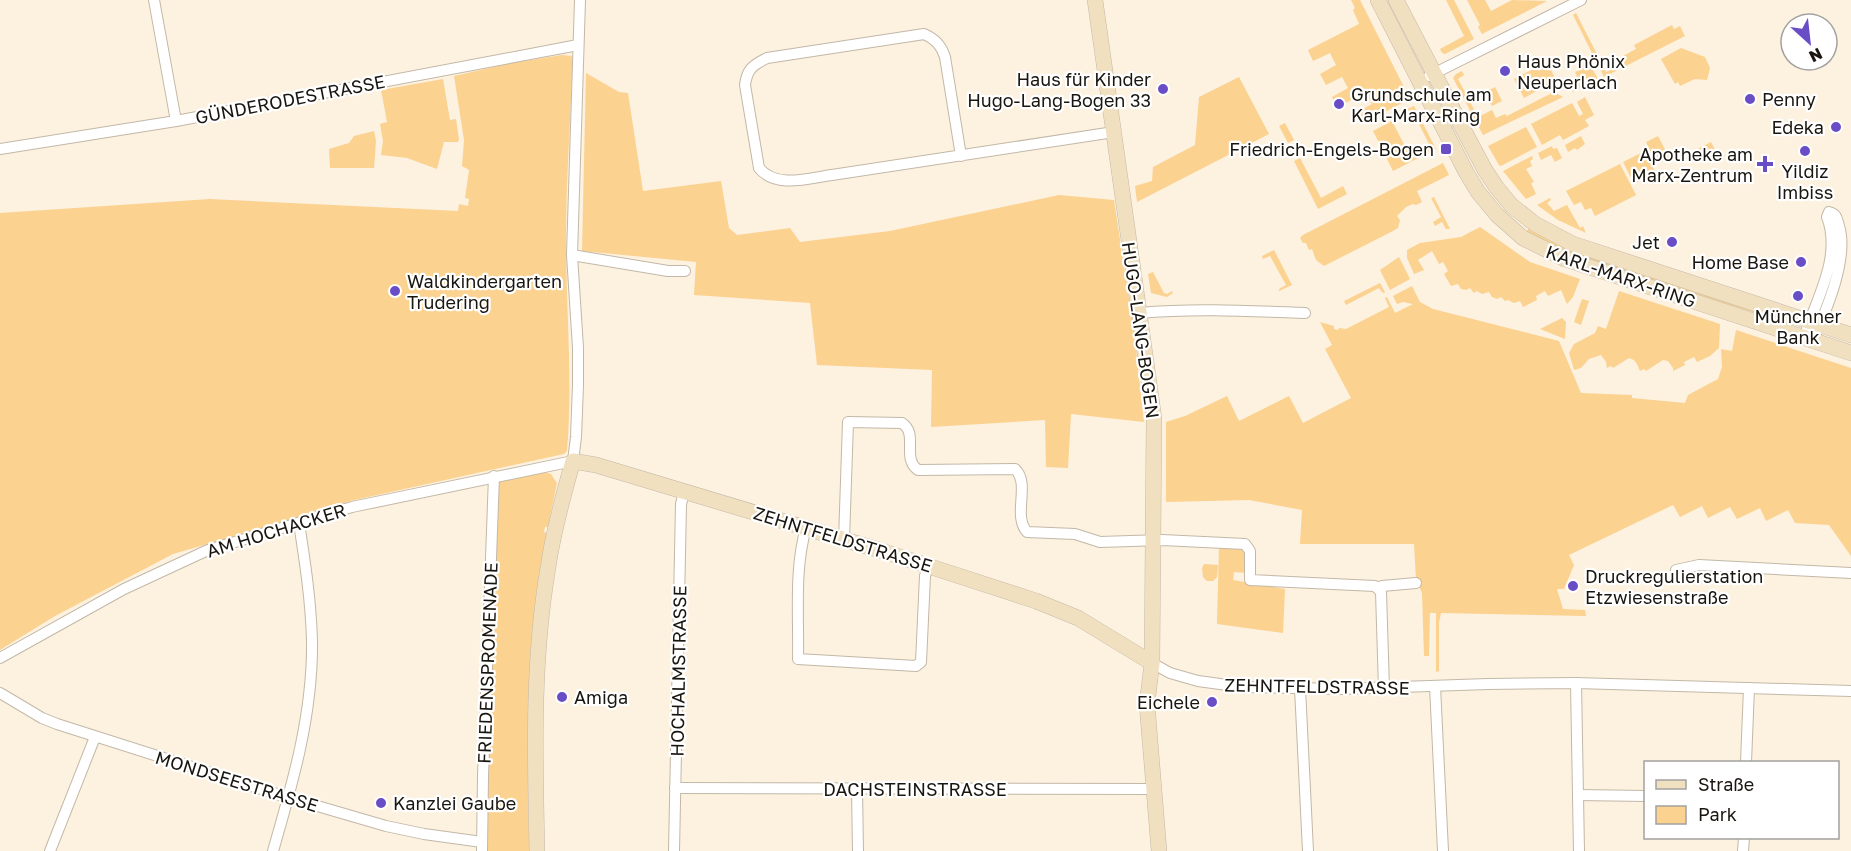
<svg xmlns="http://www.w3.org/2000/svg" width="1851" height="851" font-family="'Golos Text',sans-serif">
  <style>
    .green { fill: #fbd290 }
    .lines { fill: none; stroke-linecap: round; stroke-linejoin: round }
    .street-casing { stroke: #c3b8a7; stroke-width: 12 }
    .secondary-casing { stroke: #c3b8a7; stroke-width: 16 }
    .street { stroke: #fff; stroke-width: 10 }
    .secondary { stroke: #f1e0c0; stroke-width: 15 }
    .poi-dot { fill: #684dc6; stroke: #fff; stroke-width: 2 }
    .labels { text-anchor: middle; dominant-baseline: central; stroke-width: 4.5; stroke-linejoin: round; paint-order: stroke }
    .poi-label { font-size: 18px; fill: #19150f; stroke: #fff; text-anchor: start }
    .street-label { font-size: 18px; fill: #19150f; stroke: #fff }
  </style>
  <rect width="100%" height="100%" fill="#fdf1e0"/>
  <g class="green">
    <polygon points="1351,0 1360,0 1410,99 1361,124 1355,113 1372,104 1366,93 1337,107 1332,97 1348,88 1342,77 1326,85 1320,74 1336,65 1330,53 1313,61 1308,50 1359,24 1353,10 1355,8"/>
    <polygon points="1446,0 1454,0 1474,39 1445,54 1442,53 1440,49 1464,36"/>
    <polygon points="1467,0 1485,0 1491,11 1512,0 1547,1 1482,34 1478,27 1480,25"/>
    <polygon points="1576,13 1606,72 1624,63 1621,57 1636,49 1634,45 1672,25 1674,29 1680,26 1685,36 1604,77 1573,15"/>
    <polygon points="1681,48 1705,57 1710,68 1707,80 1695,79 1680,86 1678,82 1675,84 1661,59"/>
    <path d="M 562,55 L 572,56 L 572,73 C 570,129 566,185 566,241 C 566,312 573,381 567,451 L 564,454 L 350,501 L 298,518 L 173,554 L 55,616 L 0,650 L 0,213 L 210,199 L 458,211 L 459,204 L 468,206 L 469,199 L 465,198 L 469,170 L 462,166 L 464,140 L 454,76 L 511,63 Z"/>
    <polygon points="1585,56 1598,79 1573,92 1568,81 1577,76 1575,72 1580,70"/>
    <polygon points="1547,62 1556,80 1524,98 1514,79"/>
    <polygon points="1462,71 1464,75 1458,79 1478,117 1492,110 1496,118 1505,114 1507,116 1554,92 1563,97 1483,135 1453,78 1456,74"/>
    <polygon points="586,73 619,92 628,93 643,191 721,181 729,228 737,235 790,228 800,242 890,231 1059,195 1114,200 1134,332 1144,422 1071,414 1068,468 1046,467 1045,420 931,427 932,370 817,365 810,303 694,295 696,262 582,251"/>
    <polygon points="1239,77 1269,134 1137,202 1135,186 1152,181 1153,167 1195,145 1199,97"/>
    <polygon points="443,79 450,120 456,119 459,139 458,142 444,142 437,169 407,158 381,155 383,141 380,124 387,122 381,90"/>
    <polygon points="1495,87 1502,101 1492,106 1484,93"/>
    <polygon points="1585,97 1594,115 1585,120 1589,126 1563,140 1560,135 1542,145 1531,124 1572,103 1579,116 1583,114 1577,102"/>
    <polygon points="1414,106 1436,149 1393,171 1373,131 1392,121 1409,154 1429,144 1412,110 1406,113 1405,110"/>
    <polygon points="1285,123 1294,140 1288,143 1279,126"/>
    <polygon points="1526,127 1537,147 1501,166 1499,165 1488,146"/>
    <polygon points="374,131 376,141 374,168 330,168 329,149 349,143 354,136"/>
    <polygon points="1581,136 1585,144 1577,150 1575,148 1568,152 1565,145"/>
    <polygon points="1658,136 1670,159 1663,162 1660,156 1655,158 1657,165 1646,142"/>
    <polygon points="1711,142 1715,150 1692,162 1694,151"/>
    <polygon points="1552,146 1553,149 1557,148 1562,158 1555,162 1551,155 1541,160 1538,153"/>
    <polygon points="1645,151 1656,174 1634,184 1623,162"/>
    <polygon points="1532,156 1533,159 1530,161 1532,166 1526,169 1534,182 1531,183 1536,194 1526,199 1503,171"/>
    <polygon points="1300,158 1321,198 1343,186 1347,194 1318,209 1294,161"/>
    <polygon points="1443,163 1449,175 1417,191 1422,202 1416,205 1413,204 1406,207 1397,216 1400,220 1398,228 1391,232 1324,266 1316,260 1312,249 1309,250 1306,243 1303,243 1300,238 1303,235"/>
    <polygon points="1620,164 1636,195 1595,216 1591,208 1585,210 1581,202 1574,205 1566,191"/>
    <polygon points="1434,197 1450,229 1446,229 1442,222 1435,226 1433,222 1441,217 1431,198"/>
    <polygon points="1550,198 1551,200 1547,203 1554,211 1567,205 1580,228 1583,226 1586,233 1558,220 1537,205"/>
    <polygon points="1480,227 1530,262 1580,279 1573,297 1567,304 1561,290 1548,296 1545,291 1536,296 1537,300 1523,307 1520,301 1514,303 1508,300 1505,301 1501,297 1497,299 1492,297 1489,292 1482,294 1477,291 1474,293 1470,288 1466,290 1461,289 1458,284 1451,286 1444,274 1448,271 1443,262 1439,264 1432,251 1418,260 1424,270 1414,274 1407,258 1407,250 1420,243 1461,237"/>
    <polygon points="1530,227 1789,320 1788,323 1586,261 1526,232"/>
    <polygon points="1274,250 1292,285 1279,291 1279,289 1286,285 1270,256 1263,259 1262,256"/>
    <polygon points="1399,257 1410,279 1390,290 1380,270"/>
    <polygon points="1153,272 1164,293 1167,294 1172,291 1173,293 1167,297 1151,293 1148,274"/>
    <polygon points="1380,283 1385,292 1383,293 1379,288 1346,305 1344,301"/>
    <polygon points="1412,286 1420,302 1433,309 1559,341 1581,393 1632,395 1632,398 1685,403 1688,395 1718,379 1722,367 1721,349 1732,351 1736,330 1851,368 1851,556 1829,525 1795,523 1788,510 1766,521 1760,508 1737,519 1730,507 1708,518 1702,506 1680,517 1673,505 1569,555 1574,565 1564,589 1557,589 1563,609 1585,610 1586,616 1441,613 1439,623 1439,671 1436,672 1436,613 1430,613 1429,656 1424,656 1422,593 1416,580 1414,544 1300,544 1302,510 1249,500 1166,502 1166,422 1185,416 1227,396 1239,421 1289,396 1303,423 1351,398 1325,349 1332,345 1320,322 1334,326 1334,329 1338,330 1339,328 1346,329 1389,307 1385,298 1387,297 1395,313 1413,304 1403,302 1397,304 1393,296"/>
    <path d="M 1619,291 L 1720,324 L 1719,348 L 1710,356 L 1697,362 L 1694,357 L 1684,362 L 1685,365 L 1673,371 L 1673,368 L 1668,361 L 1663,360 L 1646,371 L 1644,369 L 1640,371 C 1637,365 1637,360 1629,358 L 1613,368 L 1611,366 L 1607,368 L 1606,362 L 1601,355 L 1589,359 L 1581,368 L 1574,370 L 1569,353 L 1574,344 L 1595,333 L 1598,326 L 1606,329 Z"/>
    <polygon points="1582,299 1589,301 1581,325 1574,322"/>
    <polygon points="1562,318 1566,322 1565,339 1540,329"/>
    <path d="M 544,472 L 551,474 L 557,483 L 548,527 L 545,527 L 544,532 L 547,533 C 526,638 528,744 529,851 L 485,851 L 499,482 Z"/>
    <polygon points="1219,546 1242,549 1245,553 1246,573 1234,572 1233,580 1285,589 1283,633 1217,624"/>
    <polygon points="1204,564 1218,565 1217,577 1213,581 1207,581 1203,577 1202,568"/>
  </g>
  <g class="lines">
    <g class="street-casing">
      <g id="street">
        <polyline points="154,0 176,121"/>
        <polyline points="1429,76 1581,0"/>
        <polyline points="0,149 176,121 578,45"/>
        <path d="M 961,156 L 945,57 C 941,45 935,39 924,34 L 767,58 C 753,65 747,69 745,85 L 759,168 C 776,189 809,178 832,175 L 1114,132"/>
        <polyline points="572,255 668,271 685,271"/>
        <path d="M 1139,313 C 1195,308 1250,311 1305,313"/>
        <path d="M 1807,328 C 1820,293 1841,254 1827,217 L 1829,212 C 1837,214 1837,219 1839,226 C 1849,258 1826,311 1813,341"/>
        <path d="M 806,528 C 794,569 799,617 798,659 L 916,666 L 921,662 L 925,576 L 928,566"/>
        <path d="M 844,540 L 848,422 L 902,423 C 919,434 901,458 918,470 L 1015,469 C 1031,484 1012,515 1027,532 L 1075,534 L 1100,542 L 1162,540 L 1245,544 L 1250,551 L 1250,580 L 1375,586 L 1381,592 L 1384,689"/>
        <polyline points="1676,570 1699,565 1851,573"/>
        <polyline points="1378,588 1382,586 1416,583"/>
        <polyline points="0,658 124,589 208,550 352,507 573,461 576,437 578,385 578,348 572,255 580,0"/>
        <polyline points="1152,663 1170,673 1198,681 1242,687 1342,689 1488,684 1576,683 1851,691"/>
        <polyline points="1576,683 1579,851"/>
        <polyline points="1435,686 1443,851"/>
        <polyline points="1300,688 1308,851"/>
        <polyline points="0,693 42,718 57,724 283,796 386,826 424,834 482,842"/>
        <polyline points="1746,762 1749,688"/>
        <polyline points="675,788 1154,789"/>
        <polyline points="857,790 858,851"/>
        <polyline points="1578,795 1646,796"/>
        <polyline points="50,851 95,737"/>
        <path d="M 273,851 C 293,782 313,713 312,641 C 311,601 305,562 299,523"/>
        <polyline points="482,851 483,776 494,476"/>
        <polyline points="674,851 681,504 684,492"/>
        <polyline points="1743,851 1744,838"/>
      </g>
    </g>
    <g class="secondary-casing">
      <g id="secondary">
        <polyline points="1095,0 1154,418 1152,663 1147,704 1159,851"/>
        <polyline points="1378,0 1466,172 1478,192 1497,215 1523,238 1565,259 1851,353"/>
        <polyline points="1396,0 1461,125 1485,170 1497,188 1511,205 1535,224 1573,244 1851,335"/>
        <path d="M 537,851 C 535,756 532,662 548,568 C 553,532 563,496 573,461 L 596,465 L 879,550 L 1036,601 L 1078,618 L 1152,663"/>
      </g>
    </g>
    <use href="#street" class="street"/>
    <use href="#secondary" class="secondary"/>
  </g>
  <g class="poi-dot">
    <circle cx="1505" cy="71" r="6"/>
    <circle cx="1163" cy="89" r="6"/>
    <circle cx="1750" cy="99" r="6"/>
    <circle cx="1339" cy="104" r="6"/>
    <circle cx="1836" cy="127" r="6"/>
    <rect x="1440" y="143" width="12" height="12" rx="3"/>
    <circle cx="1805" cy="151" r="6"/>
    <path d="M1762 155h6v6h6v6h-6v6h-6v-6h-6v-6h6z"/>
    <circle cx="1672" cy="242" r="6"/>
    <circle cx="1801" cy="262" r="6"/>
    <circle cx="395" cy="291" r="6"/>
    <circle cx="1798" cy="296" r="6"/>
    <circle cx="1573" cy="586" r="6"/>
    <circle cx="562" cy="697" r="6"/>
    <circle cx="1212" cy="702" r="6"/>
    <circle cx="381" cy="803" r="6"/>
  </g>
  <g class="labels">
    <g class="poi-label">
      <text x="1517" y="61">Haus Phönix<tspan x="1517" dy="21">Neuperlach</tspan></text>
      <text x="1151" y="79" text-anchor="end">Haus für Kinder<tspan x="1151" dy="21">Hugo-Lang-Bogen 33</tspan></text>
      <text x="1351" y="94">Grundschule am<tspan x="1351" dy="21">Karl-Marx-Ring</tspan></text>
      <text x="1762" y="99">Penny</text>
      <text x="1824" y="127" text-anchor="end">Edeka</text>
      <text x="1434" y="149" text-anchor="end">Friedrich-Engels-Bogen</text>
      <text x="1753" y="154" text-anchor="end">Apotheke am<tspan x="1753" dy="21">Marx-Zentrum</tspan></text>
      <text x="1805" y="171" text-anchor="middle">Yildiz<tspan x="1805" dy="21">Imbiss</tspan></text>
      <text x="1660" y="242" text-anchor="end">Jet</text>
      <text x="1789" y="262" text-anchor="end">Home Base</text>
      <text x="407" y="281">Waldkindergarten<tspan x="407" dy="21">Trudering</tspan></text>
      <text x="1798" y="316" text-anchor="middle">Münchner<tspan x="1798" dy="21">Bank</tspan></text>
      <text x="1585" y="576">Druckregulierstation<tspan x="1585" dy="21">Etzwiesenstraße</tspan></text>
      <text x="574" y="697">Amiga</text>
      <text x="1200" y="702" text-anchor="end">Eichele</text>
      <text x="393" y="803">Kanzlei Gaube</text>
    </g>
    <g class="street-label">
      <text transform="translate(290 99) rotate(-11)">GÜNDERODESTRASSE</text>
      <text transform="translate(1621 276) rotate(19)">KARL-MARX-RING</text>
      <text transform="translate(1141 330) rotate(82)">HUGO-LANG-BOGEN</text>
      <text transform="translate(276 530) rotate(-17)">AM HOCHACKER</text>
      <text transform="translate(843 539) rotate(17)">ZEHNTFELDSTRASSE</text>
      <text transform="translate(487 663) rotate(-88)">FRIEDENSPROMENADE</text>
      <text transform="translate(678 671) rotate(-89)">HOCHALMSTRASSE</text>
      <text transform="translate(1317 686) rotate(1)">ZEHNTFELDSTRASSE</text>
      <text transform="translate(237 781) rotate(17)">MONDSEESTRASSE</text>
      <text x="915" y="789">DACHSTEINSTRASSE</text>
    </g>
  </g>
  <rect x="1644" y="761" width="195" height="78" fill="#ffffff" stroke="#a3a19f" stroke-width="1.5"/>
  <rect x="1656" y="780" width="30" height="9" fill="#f1e0c0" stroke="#a3a19f" stroke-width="1.5"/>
  <text x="1698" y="791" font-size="18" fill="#19150f">Straße</text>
  <rect x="1656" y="806" width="30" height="18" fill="#fbd290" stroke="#a3a19f" stroke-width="1.5"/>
  <text x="1698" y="821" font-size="18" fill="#19150f">Park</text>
  <g transform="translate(1809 42) rotate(153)"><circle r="28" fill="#ffffff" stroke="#a3a19f" stroke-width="1.5"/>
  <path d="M0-4.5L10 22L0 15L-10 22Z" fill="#684dc6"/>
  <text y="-9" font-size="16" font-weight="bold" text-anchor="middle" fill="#19150f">N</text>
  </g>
</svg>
